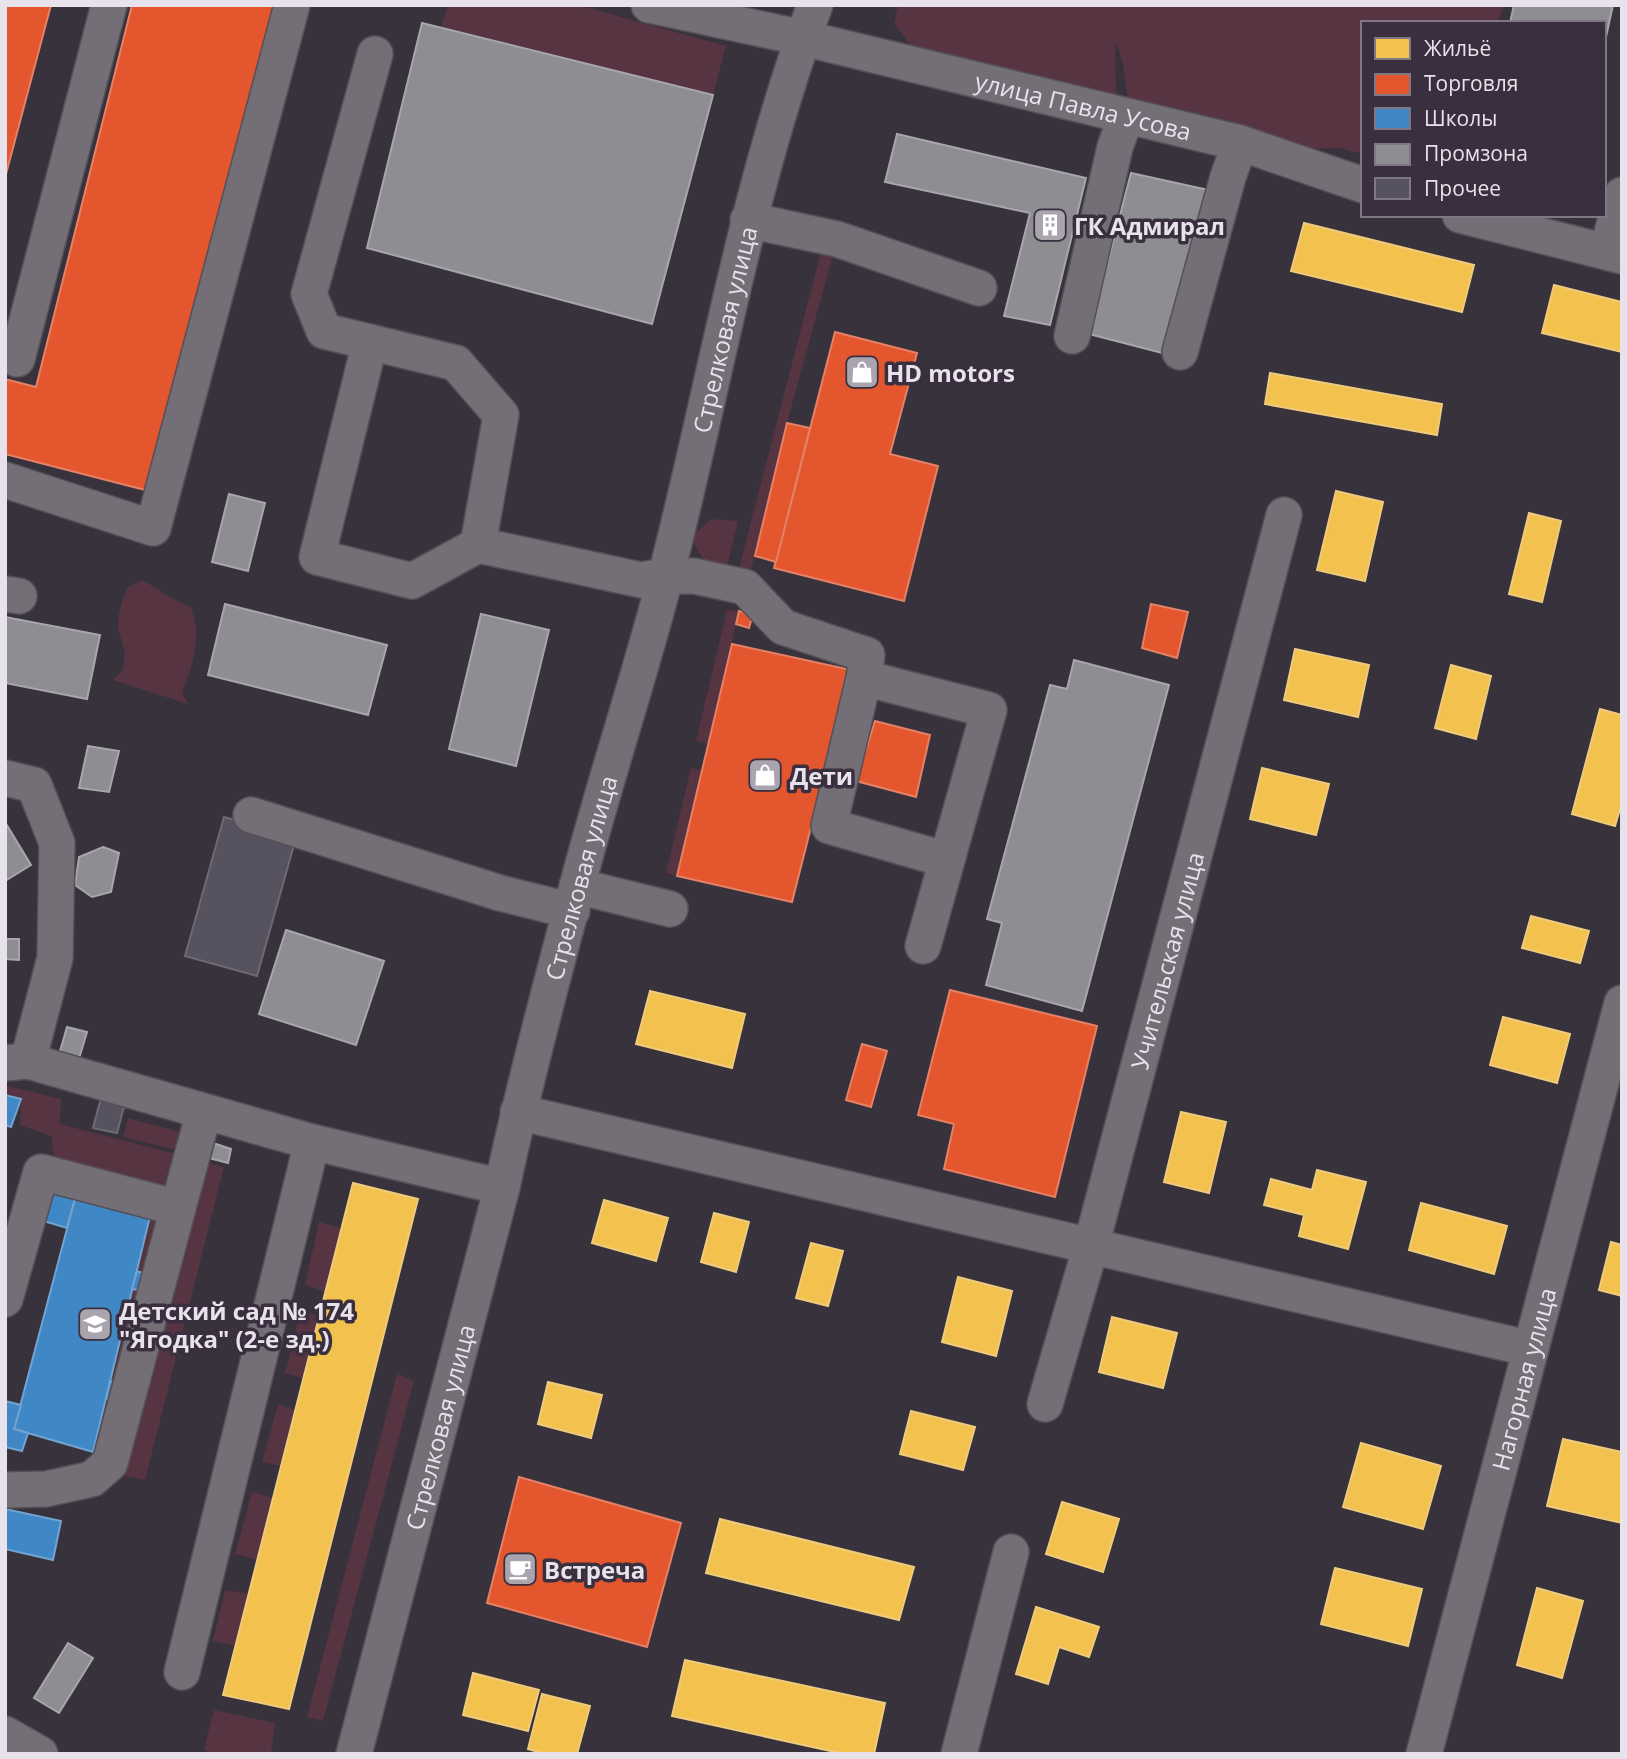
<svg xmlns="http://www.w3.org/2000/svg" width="1627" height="1759" font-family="'Open Sans',sans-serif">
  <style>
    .green { fill: #563441 }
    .homes { fill: #f2c14e; stroke: #efcb7d; stroke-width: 2 }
    .shops { fill: #e4572e; stroke: #e58167; stroke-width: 2 }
    .schools { fill: #3f88c5; stroke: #72a3d1; stroke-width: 2 }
    .industry { fill: #8d8d92; stroke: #a8a6ad; stroke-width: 2 }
    .building { fill: #565260; stroke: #6d6a72; stroke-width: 2 }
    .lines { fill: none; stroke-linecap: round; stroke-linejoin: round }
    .minor-casing { stroke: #544f57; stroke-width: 38 }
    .minor { stroke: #746f77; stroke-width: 35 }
    .labels { text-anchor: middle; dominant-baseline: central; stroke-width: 7; stroke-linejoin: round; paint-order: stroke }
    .street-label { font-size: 24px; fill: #e8e2ec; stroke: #392f3f }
    .poi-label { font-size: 24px; font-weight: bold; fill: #e8e2ec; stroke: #392f3f; text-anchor: start }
  </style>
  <rect width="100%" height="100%" fill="#38323c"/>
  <g class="green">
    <polygon points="448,5 578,5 726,46 713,95 441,28"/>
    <polygon points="898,5 1505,5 1497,23 1363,23 1363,154 1339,148 1310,149 1129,106 1123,64 1116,42 1115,68 1117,99 914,49 894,24"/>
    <polygon points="822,248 834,251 787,423 755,556 750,571 739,568"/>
    <polygon points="711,519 738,521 727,566 703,560 691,537"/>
    <path d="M 142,580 C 159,589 171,600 190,606 C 203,633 193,666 182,693 L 188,704 L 113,680 L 123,670 L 125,654 L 118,628 L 119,614 L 123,599 L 128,587 Z"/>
    <polygon points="727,610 739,611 709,744 696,741"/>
    <polygon points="691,768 702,770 677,876 666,873"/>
    <polygon points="5,1085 61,1099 60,1124 184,1156 173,1198 55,1163 51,1136 20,1125 21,1099 5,1095"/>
    <polygon points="128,1118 180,1132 176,1150 123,1137"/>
    <polygon points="196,1160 224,1167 145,1480 118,1475"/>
    <polygon points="153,1205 170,1215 145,1274 137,1271"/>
    <polygon points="319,1222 341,1228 325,1292 305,1285"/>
    <polygon points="132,1289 148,1294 118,1383 110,1381"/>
    <polygon points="301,1310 319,1316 303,1378 285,1373"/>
    <polygon points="397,1374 414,1381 323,1721 307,1717"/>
    <polygon points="278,1404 296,1410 281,1466 262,1462"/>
    <polygon points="252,1492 273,1498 258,1560 235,1554"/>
    <polygon points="225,1590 249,1594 236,1646 213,1641"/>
    <polygon points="214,1710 275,1723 271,1754 214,1754 204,1750"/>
  </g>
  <g class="homes">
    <polygon points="1304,223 1474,265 1462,312 1291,271"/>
    <polygon points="1554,285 1622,302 1622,352 1542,333"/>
    <polygon points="1270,373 1442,404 1437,435 1265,404"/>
    <polygon points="1336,491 1383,502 1365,581 1317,570"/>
    <polygon points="1529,513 1561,521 1542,602 1509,594"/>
    <polygon points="1295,649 1369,665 1358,717 1284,700"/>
    <polygon points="1451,665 1491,676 1476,739 1435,728"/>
    <polygon points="1600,709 1622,715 1622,802 1615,826 1572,814"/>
    <polygon points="1262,768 1329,784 1316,835 1250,819"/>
    <polygon points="1531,916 1589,931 1580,963 1522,948"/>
    <polygon points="650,991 745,1014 732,1068 636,1044"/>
    <polygon points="1503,1017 1570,1034 1557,1083 1490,1065"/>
    <polygon points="1181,1112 1226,1122 1209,1193 1164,1182"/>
    <polygon points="1317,1170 1366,1182 1348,1249 1299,1236 1304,1215 1264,1205 1271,1179 1312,1190"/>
    <polygon points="353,1183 418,1199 289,1709 223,1695"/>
    <polygon points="604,1200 668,1218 656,1261 592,1243"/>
    <polygon points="1421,1203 1507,1226 1494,1274 1409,1250"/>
    <polygon points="714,1213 749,1222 736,1272 701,1262"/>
    <polygon points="1611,1242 1622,1245 1622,1296 1599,1290"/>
    <polygon points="811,1243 843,1251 828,1306 796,1298"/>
    <polygon points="958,1277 1012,1291 996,1356 942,1342"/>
    <polygon points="1112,1317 1177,1333 1163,1388 1099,1372"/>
    <polygon points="548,1382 602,1395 591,1438 538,1424"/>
    <polygon points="911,1411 975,1427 963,1470 900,1454"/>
    <polygon points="1563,1439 1622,1452 1622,1523 1547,1506"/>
    <polygon points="1361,1443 1441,1466 1423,1529 1343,1507"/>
    <polygon points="1062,1502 1119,1519 1103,1572 1046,1554"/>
    <polygon points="720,1519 914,1567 899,1620 706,1573"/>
    <polygon points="1335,1568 1422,1589 1408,1646 1321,1624"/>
    <polygon points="1537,1588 1583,1601 1562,1678 1517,1665"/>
    <polygon points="1036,1607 1099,1627 1089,1657 1059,1647 1048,1684 1016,1674"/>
    <polygon points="685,1660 885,1703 874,1754 844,1754 672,1716"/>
    <polygon points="473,1673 539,1690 528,1731 463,1715"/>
    <polygon points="542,1694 590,1706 577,1754 545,1754 528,1749"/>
  </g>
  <g class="shops">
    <polygon points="5,5 51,5 5,178"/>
    <polygon points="132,5 275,5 145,490 5,454 5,379 36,387"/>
    <polygon points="835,332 917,353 890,454 938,466 904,601 774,568"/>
    <polygon points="787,423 810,428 776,562 755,556"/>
    <polygon points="1151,604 1188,612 1177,658 1142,648"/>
    <polygon points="739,611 753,614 749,628 736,624"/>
    <polygon points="732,644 851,670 792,902 677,876"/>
    <polygon points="875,721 930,735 916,797 856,781"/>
    <polygon points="950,990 1097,1026 1055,1197 944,1169 954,1124 918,1115"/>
    <polygon points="862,1044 887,1051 871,1107 846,1100"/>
    <polygon points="519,1477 681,1523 647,1647 487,1603"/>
  </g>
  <g class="schools">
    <polygon points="5,1095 21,1099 11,1127 5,1125"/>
    <polygon points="46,1178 76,1195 67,1228 37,1219"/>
    <polygon points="76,1195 151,1212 93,1452 14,1429"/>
    <polygon points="137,1271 145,1274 142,1291 132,1289"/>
    <polygon points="110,1381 118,1383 114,1400 106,1399"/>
    <polygon points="5,1401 21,1405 14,1429 28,1433 22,1451 5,1447"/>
    <polygon points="5,1509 61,1521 53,1560 5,1549"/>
  </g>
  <g class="industry">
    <polygon points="1514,5 1613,5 1604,46 1604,23 1510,23"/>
    <polygon points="422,23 713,95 652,324 367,248"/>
    <polygon points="897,134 1086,178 1050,325 1004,316 1030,213 885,182"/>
    <polygon points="1131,173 1213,191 1170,355 1089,334"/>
    <polygon points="229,494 265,503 248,571 212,562"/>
    <polygon points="225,604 387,645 368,715 208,675"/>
    <polygon points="481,614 549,630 516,766 449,749"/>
    <polygon points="5,617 100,635 87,699 5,683"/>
    <polygon points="1074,660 1169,685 1082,1011 986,985 1002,923 987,919 1050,685 1067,689"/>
    <polygon points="88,746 119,751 109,792 79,788"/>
    <polygon points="5,822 31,865 5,881"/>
    <polygon points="103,847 119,853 111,892 92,897 75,885 79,857"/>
    <polygon points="286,930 384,961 356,1045 259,1014"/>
    <polygon points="5,939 19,939 19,960 5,959"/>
    <polygon points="67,1027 87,1032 78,1062 59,1055"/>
    <polygon points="213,1143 231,1149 228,1163 209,1158"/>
    <polygon points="68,1643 93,1658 59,1713 34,1698"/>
  </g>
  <g class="building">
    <polygon points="224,817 296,838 257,976 185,956"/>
    <polygon points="101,1098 125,1103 117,1133 93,1128"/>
  </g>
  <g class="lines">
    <g class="minor-casing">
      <g id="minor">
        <path id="s1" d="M 649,5 L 803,38 L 1240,143 L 1363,185"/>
        <polyline points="375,54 309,294 324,331 456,363 501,415 478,545 641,580 665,576 694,576 745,587 783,627 867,655 864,678 829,826 947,860 989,710 864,678"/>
        <polyline points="1460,215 1622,256"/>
        <polyline points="748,220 837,239 979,288"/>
        <polyline points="1607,252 1622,195"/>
        <polyline points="1072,336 1115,147 1126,117"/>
        <polyline points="370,342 317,557 412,581 478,545"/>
        <polyline points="1180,352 1228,177 1240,143"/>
        <polyline points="17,359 109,5"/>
        <polyline points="5,480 153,528 292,5"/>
        <polyline points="5,594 19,596"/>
        <polyline points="5,778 34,785 57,843 55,958 28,1061"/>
        <polyline points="251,815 500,893 572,911"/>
        <polyline points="577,886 670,909"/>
        <polyline points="923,946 947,860"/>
        <polyline points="5,1063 28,1061 312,1142 502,1187"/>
        <polyline points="518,1112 1531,1349"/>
        <polyline points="178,1208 204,1112"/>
        <polyline points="5,1299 41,1172 178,1208 110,1463 92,1479 46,1489 5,1490"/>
        <path id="s2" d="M 1045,1404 L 1091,1246 L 1284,515"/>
        <polyline points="182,1672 312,1142"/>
        <polyline points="5,1734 40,1754"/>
        <path id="s3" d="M 354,1754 L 502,1187 C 524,1085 551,983 578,883 C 605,780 639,679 666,575 C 715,385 746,190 815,5"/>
        <polyline points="959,1754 1011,1552"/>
        <path id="s4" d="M 1424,1754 L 1622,1003"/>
      </g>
    </g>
    <use href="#minor" class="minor"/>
  </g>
  <defs>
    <g id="building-square" transform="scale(1.75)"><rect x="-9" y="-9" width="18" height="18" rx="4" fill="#aaa4ae" stroke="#392f3f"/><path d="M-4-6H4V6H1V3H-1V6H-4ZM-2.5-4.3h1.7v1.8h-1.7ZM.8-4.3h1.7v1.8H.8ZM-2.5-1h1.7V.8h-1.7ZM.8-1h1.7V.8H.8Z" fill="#fff"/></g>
    <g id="shop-square" transform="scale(1.75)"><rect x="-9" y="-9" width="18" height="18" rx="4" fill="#aaa4ae" stroke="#392f3f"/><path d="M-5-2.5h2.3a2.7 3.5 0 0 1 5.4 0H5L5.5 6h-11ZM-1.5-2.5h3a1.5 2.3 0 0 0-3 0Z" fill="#fff"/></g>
    <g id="school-square" transform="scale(1.75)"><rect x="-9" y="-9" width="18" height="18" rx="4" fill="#aaa4ae" stroke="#392f3f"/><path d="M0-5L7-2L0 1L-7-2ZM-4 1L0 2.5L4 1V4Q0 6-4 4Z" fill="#fff"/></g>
    <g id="cafe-square" transform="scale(1.75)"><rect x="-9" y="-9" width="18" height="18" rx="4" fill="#aaa4ae" stroke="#392f3f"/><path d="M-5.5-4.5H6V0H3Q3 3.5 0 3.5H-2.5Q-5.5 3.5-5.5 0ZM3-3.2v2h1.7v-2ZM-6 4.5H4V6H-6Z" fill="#fff"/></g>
  </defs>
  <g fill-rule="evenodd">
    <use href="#building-square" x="1050" y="225"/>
    <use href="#shop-square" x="862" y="372"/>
    <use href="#shop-square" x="765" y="775"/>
    <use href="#school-square" x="95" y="1324"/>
    <use href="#cafe-square" x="520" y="1569"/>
  </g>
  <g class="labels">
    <g class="street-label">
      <text stroke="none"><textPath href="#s1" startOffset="446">улица Павла Усова</textPath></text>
      <text stroke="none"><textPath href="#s3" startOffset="1472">Стрелковая улица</textPath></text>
      <text stroke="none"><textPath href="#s3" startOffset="905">Стрелковая улица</textPath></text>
      <text stroke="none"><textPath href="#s2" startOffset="460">Учительская улица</textPath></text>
      <text stroke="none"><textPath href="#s4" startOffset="388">Нагорная улица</textPath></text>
      <text stroke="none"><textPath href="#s3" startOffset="338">Стрелковая улица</textPath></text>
    </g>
    <g class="poi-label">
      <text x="1074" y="225">ГК Адмирал</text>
      <text x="886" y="372">HD motors</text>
      <text x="790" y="775">Дети</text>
      <text x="119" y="1310">Детский сад № 174<tspan x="119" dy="28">"Ягодка" (2-е зд.)</tspan></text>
      <text x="544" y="1569">Встреча</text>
    </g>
  </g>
  <rect width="1627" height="1759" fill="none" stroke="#e8e2ec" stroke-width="14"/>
  <rect x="1361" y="21" width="245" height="196" fill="#392f3f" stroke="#7f7784" stroke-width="2"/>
  <rect x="1375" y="38" width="35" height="21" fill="#f2c14e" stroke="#7f7784" stroke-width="2"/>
  <text x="1424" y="56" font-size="21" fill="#e8e2ec">Жильё</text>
  <rect x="1375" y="74" width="35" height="21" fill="#e4572e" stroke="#7f7784" stroke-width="2"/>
  <text x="1424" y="91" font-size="21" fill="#e8e2ec">Торговля</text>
  <rect x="1375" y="108" width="35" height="21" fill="#3f88c5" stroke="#7f7784" stroke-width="2"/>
  <text x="1424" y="126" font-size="21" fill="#e8e2ec">Школы</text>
  <rect x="1375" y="144" width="35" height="21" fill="#8d8d92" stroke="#7f7784" stroke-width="2"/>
  <text x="1424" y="161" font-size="21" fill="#e8e2ec">Промзона</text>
  <rect x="1375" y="178" width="35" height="21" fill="#565260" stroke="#7f7784" stroke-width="2"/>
  <text x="1424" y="196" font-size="21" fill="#e8e2ec">Прочее</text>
</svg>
